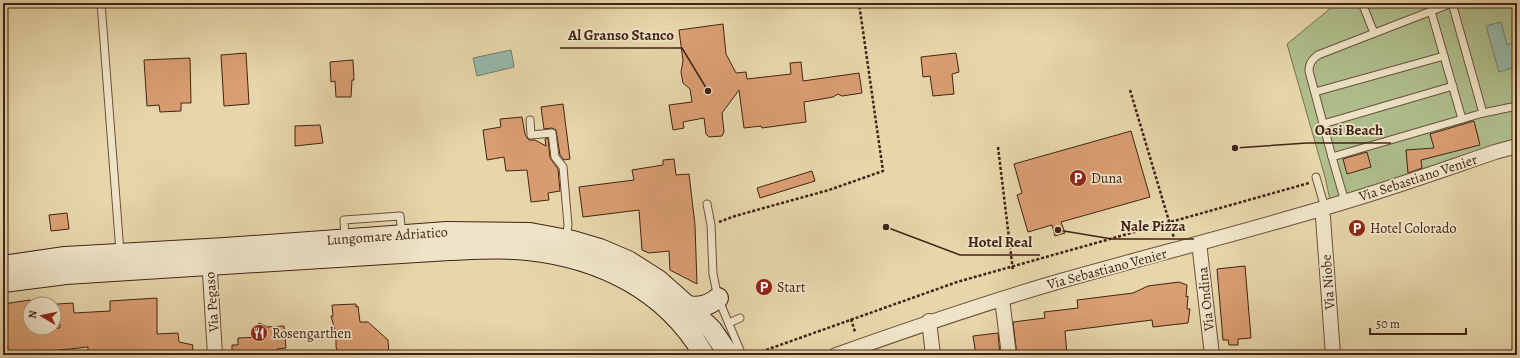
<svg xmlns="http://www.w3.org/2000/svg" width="1520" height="358" font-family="Alegreya,serif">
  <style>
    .green { fill: #afbf8d; stroke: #797151 }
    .water { fill: #96b9a8; stroke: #757d6d }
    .building { fill: #d99e72; stroke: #432315 }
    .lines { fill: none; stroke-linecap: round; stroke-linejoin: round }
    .lane-casing { stroke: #6c503a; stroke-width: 9 }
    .street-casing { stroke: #6c503a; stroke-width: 16 }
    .secondary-casing { stroke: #432315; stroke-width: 22 }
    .path { stroke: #432315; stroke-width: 2.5; stroke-dasharray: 3 2; stroke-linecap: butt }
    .lane { stroke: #efe4c8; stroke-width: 7 }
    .street { stroke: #efe4c8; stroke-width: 14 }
    .secondary { stroke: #efe4c8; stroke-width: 20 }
    .labels { text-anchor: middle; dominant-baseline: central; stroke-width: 3.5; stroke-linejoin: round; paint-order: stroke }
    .poi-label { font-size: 14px; fill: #432315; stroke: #efe4c8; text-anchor: start }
    .street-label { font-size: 14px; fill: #432315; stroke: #efe4c8 }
    .leader { fill: none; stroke: #432315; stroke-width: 1.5 }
    .callout-dot { fill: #432315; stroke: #efe4c8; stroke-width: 1.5 }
    .callout-label { font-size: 15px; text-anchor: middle; font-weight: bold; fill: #432315; stroke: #efe4c8; stroke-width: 3.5; stroke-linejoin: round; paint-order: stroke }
  </style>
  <rect width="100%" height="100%" fill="#e6d6aa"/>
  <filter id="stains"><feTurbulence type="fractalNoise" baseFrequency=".005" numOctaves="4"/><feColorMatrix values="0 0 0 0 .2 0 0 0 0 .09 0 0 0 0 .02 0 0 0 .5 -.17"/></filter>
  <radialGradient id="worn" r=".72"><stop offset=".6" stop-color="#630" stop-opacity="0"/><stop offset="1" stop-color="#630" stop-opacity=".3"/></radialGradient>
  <polygon class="green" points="1337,3 1517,3 1517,142 1330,200 1325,177 1287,44"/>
  <g class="water">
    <polygon points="1501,22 1507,45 1517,42 1517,76 1515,67 1499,72 1486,26"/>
    <polygon points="511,50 514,67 477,76 473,58"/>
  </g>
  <g class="building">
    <polygon points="723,24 726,54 736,73 746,72 747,79 791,74 790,63 801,62 803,81 859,73 862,93 842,96 838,94 833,97 804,102 806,122 762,128 761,126 744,128 739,90 722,113 724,132 722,136 709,137 706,134 704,118 683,122 684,128 673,130 669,105 692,102 690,89 683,83 681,72 683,61 679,30"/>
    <polygon points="246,53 249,104 224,106 221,55"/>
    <polygon points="956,53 959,72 952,74 954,94 933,96 930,76 923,77 921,57"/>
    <polygon points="190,58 191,103 181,103 181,111 160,112 159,105 147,106 144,60"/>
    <polygon points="353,60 354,80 352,80 351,97 336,97 335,81 331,82 330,62"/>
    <polygon points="563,104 570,159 564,160 560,155 556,130 552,128 544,129 541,107"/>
    <polygon points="522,117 525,134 527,138 529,140 535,140 546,146 545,139 548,138 550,158 558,169 560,191 548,193 549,200 531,202 527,170 506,171 504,157 487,160 483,130 501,127 500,119"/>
    <polygon points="1474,121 1480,145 1421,160 1422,168 1408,173 1406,150 1434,148 1430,134"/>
    <polygon points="320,125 323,143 295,146 295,126"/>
    <polygon points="1131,131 1150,197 1061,222 1065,233 1055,236 1052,225 1028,232 1017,195 1022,193 1014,164"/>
    <polygon points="1367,152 1371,167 1347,174 1343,159"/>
    <polygon points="674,159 676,175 689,174 695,225 697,284 670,270 669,251 649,253 642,250 639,210 583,217 579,187 634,180 632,170 663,165 663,160"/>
    <polygon points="812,171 815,181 760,198 757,188"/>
    <polygon points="67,213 69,229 51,231 49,215"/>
    <polygon points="1245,266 1251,338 1238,339 1238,345 1229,345 1228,340 1223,340 1217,269"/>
    <polygon points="1179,282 1187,285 1186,297 1188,296 1187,309 1190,309 1188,323 1153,327 1152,320 1065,331 1067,355 1017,355 1013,322 1045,318 1044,312 1078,308 1077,300 1133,293 1148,286"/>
    <polygon points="157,298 157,334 178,333 179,342 193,345 192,355 88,355 88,347 51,351 52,355 3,355 3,304 30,300 30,328 60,328 57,304 73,303 74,313 110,311 110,301"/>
    <polygon points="356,304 356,307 358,306 360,322 368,322 388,340 389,355 339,355 336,347 336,334 331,316 333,316 332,305"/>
    <polygon points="259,323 267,327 284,326 286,348 277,349 278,355 232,355 232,345 238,345 238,338 260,337"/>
    <polygon points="998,333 1000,355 976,355 973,336"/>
  </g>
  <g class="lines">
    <g class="lane-casing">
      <g id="lane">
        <polyline points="101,3 120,252"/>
        <polyline points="1362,3 1374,33"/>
        <path d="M 1452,3 L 1318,55 C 1312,60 1309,63 1309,71 L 1332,157 L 1483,113 L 1517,106"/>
        <polyline points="1452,3 1483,113"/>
        <polyline points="1431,11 1462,119"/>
        <polyline points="1315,92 1444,56"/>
        <polyline points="530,120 531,135 552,133 555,157 563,167 568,225 566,239"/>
        <polyline points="1323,124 1453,86"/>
        <polyline points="1332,157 1345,202"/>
        <polyline points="1316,177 1325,208"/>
        <polyline points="707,204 711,225 713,274 718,298 742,355"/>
        <polyline points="345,237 344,220 400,216 402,235"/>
        <polyline points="729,323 740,318"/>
      </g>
    </g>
    <g class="street-casing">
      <g id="street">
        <polyline points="1321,209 1323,217 1333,355"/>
        <polyline points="1198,244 1200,251 1212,355"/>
        <polyline points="209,257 215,355"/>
        <polyline points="1002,299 1009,355"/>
        <polyline points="929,321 933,355"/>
        <path d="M 836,355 C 909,329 982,304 1057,282 C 1152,255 1249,231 1344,202 C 1395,187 1445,169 1495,152 L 1517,146"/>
      </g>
    </g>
    <g class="secondary-casing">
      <g id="secondary">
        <polyline points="3,266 65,257 225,248 447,232 530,233 573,241 600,249 628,261 658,280 684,303 712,330 729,355"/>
        <path d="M 3,282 L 66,274 L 449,250 C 475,249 502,247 528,250 C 601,258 666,290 704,355"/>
        <path d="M 687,306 C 700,308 708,306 718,298"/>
      </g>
    </g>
    <g class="path">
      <polyline points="1130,90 1174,238"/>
      <polyline points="998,147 1013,271"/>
      <polyline points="719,222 735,216 829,190 883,171 859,3"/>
      <polyline points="851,319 855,332"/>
      <polyline points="752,355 957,282 1309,183"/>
    </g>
    <use href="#lane" class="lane"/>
    <use href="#street" class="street"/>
    <use href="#secondary" class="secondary"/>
  </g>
  <defs>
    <g id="parking-disc" transform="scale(0.9)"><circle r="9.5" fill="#8f2418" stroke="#efe4c8"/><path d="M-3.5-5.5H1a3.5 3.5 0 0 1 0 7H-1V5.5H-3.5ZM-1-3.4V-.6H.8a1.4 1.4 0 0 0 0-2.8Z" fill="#fff"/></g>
    <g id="restaurant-disc" transform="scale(0.9)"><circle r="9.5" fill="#8f2418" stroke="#efe4c8"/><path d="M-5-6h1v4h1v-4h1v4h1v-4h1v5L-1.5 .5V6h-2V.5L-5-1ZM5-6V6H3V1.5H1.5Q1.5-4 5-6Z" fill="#fff"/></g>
  </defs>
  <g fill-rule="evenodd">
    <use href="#parking-disc" x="1078" y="178"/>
    <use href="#parking-disc" x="1357" y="228"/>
    <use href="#parking-disc" x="764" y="287"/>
    <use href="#restaurant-disc" x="259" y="333"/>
  </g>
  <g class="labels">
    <g class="poi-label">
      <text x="1091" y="178">Duna</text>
      <text x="1370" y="228">Hotel Colorado</text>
      <text x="777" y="287">Start</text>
      <text x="272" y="333">Rosengarthen</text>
    </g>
    <g class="street-label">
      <text transform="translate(1418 178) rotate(-18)">Via Sebastiano Venier</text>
      <text transform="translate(387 236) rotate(-4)">Lungomare Adriatico</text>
      <text transform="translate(1107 269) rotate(-15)">Via Sebastiano Venier</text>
      <text transform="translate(1328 282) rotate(-94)">Via Niobe</text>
      <text transform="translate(1206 299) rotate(-96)">Via Ondina</text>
      <text transform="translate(212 302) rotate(-94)">Via Pegaso</text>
    </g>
  </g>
  <path class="leader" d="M708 91L682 48H560M1235 148L1307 143H1391M1058 230L1112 239H1194M886 227L960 255H1040"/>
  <g class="callout-dot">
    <circle cx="708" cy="91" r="4"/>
    <circle cx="1235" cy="148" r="4"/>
    <circle cx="1058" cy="230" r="4"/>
    <circle cx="886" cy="227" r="4"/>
  </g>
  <g class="callout-label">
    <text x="621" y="40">Al Granso Stanco</text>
    <text x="1349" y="135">Oasi Beach</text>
    <text x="1153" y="231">Nale Pizza</text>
    <text x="1000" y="247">Hotel Real</text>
  </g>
  <rect width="1520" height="358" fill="none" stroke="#e6d6aa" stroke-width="16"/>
  <rect x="4" y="4" width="1512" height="350" fill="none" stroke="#432315" stroke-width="2"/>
  <rect x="8" y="8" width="1504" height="342" fill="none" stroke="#432315"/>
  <g transform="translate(42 316) rotate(279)"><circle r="19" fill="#efe4c8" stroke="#aa9780"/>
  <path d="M0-3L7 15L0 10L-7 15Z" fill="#8f2418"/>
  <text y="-6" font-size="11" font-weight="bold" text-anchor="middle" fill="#432315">N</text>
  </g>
  <path d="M1370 328v6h96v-6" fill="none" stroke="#432315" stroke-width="2"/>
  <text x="1376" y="328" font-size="12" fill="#432315" stroke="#efe4c8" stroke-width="3" paint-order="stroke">50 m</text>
  <rect width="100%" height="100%" filter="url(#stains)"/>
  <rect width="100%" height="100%" fill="url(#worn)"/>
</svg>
